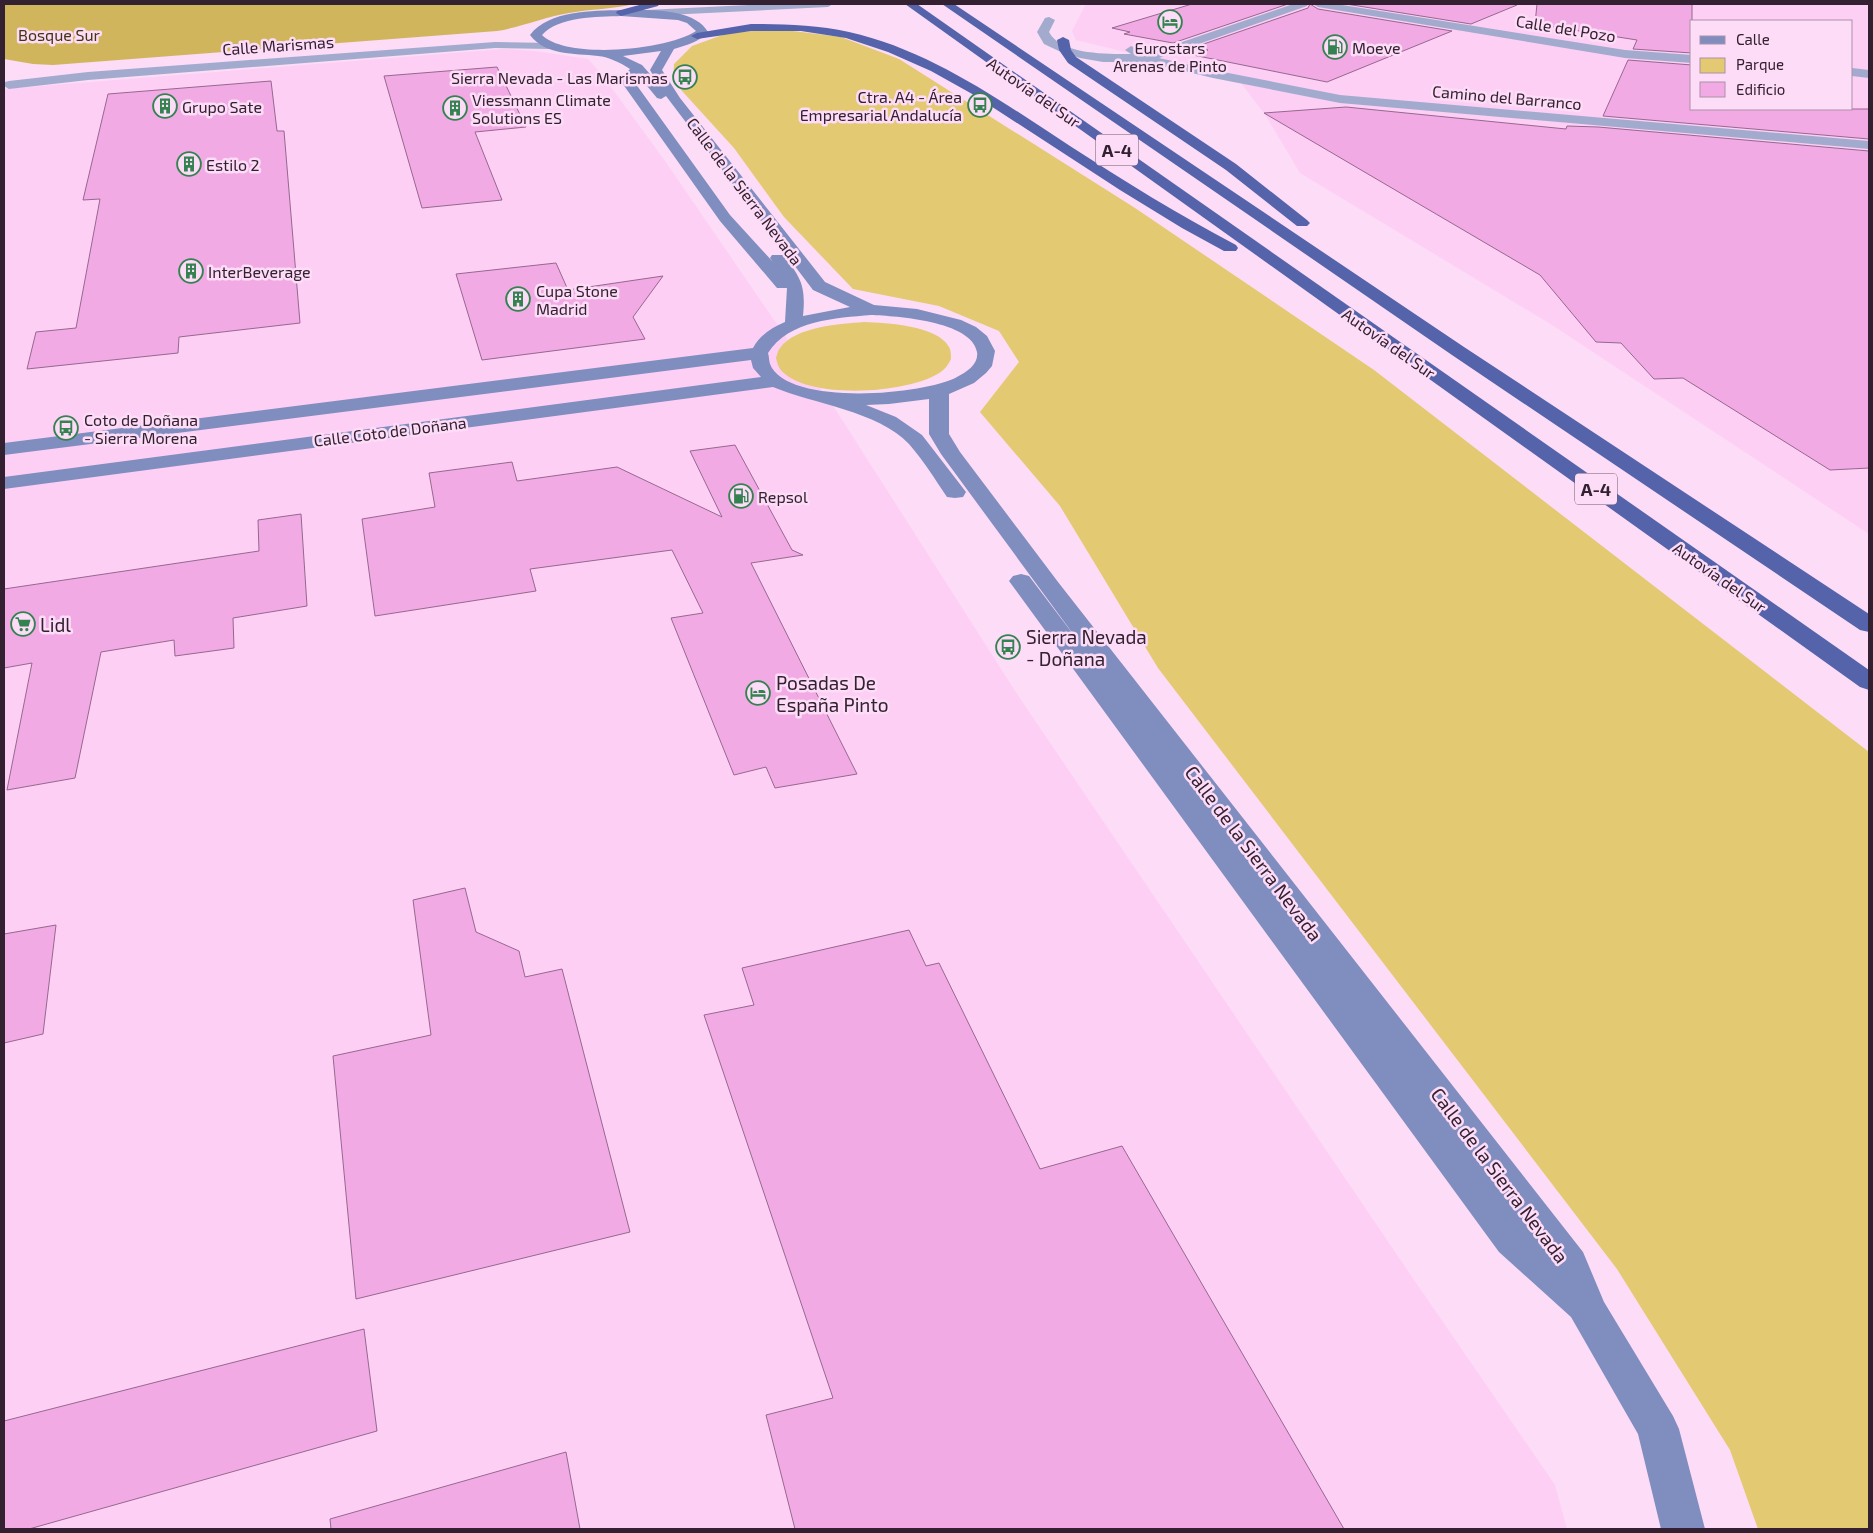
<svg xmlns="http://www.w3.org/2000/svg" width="1873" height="1533" font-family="'Exo 2',sans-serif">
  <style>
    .built { fill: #fdcff4; fill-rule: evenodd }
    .green { fill: #e3c971 }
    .forest { fill: #d0b55d }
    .building { fill: #f2aae5; stroke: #96688e }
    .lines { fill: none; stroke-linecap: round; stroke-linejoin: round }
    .street { fill: #a2abcd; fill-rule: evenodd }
    .secondary { fill: #808dbf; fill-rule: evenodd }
    .highway { fill: #5463aa; fill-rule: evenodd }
    .labels { text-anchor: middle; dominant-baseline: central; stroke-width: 5; stroke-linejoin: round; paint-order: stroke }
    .far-street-label { font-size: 16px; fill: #332030; stroke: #fcdcf6 }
    .far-park-label { font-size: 16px; fill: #423610; stroke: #fcdcf6 }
    .far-poi-label { font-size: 16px; fill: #332030; stroke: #fcdcf6; text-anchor: start }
    .shield { fill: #fcdcf6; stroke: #6f586b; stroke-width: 1 }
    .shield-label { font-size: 18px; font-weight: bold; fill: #332030 }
    .poi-label { font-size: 19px; fill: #332030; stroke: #fcdcf6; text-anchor: start }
    .street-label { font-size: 19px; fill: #332030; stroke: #fcdcf6 }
  </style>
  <rect width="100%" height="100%" fill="#fcdcf6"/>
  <g class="built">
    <path d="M 1086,4 L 1869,4 L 1869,534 L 1549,323 L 1300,173 L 1266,116 L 1238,79 L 1076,40 L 1072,31 ZM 1692,21 L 1852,21 L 1852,109 L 1692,109 Z"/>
    <polygon points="504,49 534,51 588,59 602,75 665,161 837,412 1019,697 1414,1280 1555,1485 1567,1529 4,1529 4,89"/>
  </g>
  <g class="green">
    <polygon points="777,29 841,37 899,59 1135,208 1374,370 1869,752 1869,1529 1758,1529 1730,1450 1617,1269 1158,668 1060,506 980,412 1019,362 999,331 939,306 853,289 784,217 734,148 673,81 674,64 692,46 728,33"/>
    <path d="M 864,322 C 886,323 937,325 949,347 C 951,350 951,356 951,359 C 949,363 946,368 942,371 C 912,394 805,401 780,369 C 778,366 777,362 776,358 C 777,355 778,350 780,348 C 796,326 841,324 864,322 Z"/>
  </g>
  <path class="forest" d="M 4,4 L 634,4 C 613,9 591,9 569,13 C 544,17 522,27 497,31 L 53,65 L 33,64 L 4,59 Z"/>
  <g class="building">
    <polygon points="1192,4 1288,4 1173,43 1124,34 1130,32 1112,28"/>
    <polygon points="1310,4 1318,9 1452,31 1327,82 1193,55 1208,50 1195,47 1308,8"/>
    <polygon points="1346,4 1516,4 1517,5 1471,24"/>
    <polygon points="1537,4 1692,4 1692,53 1633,49 1637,40 1535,24"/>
    <polygon points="1628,60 1692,65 1692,109 1869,109 1869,139 1603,116"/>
    <polygon points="497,67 526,127 475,132 502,200 422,208 384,76"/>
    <polygon points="271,81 277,131 284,131 300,323 179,337 178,353 27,369 36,332 76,328 100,199 83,200 108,94"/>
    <polygon points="1346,107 1566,129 1567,126 1598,127 1869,151 1869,468 1830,470 1683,378 1654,379 1621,343 1596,342 1540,275 1264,113"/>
    <polygon points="556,263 568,290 663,276 633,317 645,339 482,360 456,274"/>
    <polygon points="735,445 792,550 803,555 751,563 857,774 775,788 766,767 734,775 671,618 703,613 672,550 530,569 536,591 375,616 362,519 435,507 429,473 512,462 517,481 617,467 722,517 690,451"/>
    <polygon points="301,514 307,606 233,618 234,648 175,656 174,640 101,652 75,778 7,790 32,663 4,668 4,589 259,551 258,520"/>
    <polygon points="465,888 476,932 519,951 525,977 562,969 630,1232 356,1299 333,1056 431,1035 413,900"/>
    <polygon points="56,925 43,1034 4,1043 4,934"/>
    <polygon points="909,930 926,966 939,963 1040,1169 1122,1146 1344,1529 795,1529 766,1415 833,1398 704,1015 754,1005 742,968"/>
    <polygon points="364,1329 377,1431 29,1529 4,1529 4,1421"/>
    <polygon points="566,1452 580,1529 331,1529 330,1519"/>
  </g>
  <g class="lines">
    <g class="street">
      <polygon points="768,4 833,4 828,7 646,16 641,13 646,10"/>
      <path d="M 1293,4 L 1308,4 L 1307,6 L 1159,58 L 1213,70 L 1340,95 L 1869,141 L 1869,149 L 1340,103 L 1213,78 L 1146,62 L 1103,62 L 1080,58 L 1061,52 L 1044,44 L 1037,32 L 1045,18 L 1049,17 L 1055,20 L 1049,32 C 1061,55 1107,54 1131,54 L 1125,50 L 1131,46 L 1147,54 Z"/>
      <polygon points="1313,4 1336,4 1625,50 1692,55 1692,63 1625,58 1318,7"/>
      <polygon points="495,42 550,43 556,46 550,49 495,48 88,80 9,89 4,86 5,82 9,81 88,72"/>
      <polygon points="1852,68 1869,70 1869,78 1852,76"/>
    </g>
    <path class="secondary" d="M 621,10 C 646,10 694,7 708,32 C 699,42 687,45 674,49 L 662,70 L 680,98 L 825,282 L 874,305 L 917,309 L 961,320 L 976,327 L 987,336 L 995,351 L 992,366 L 986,373 L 974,383 L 949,394 L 949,434 L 960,452 L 1058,582 L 1583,1252 L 1604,1302 L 1673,1416 L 1679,1429 L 1705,1529 L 1661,1529 L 1638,1434 L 1571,1317 L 1499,1252 L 1009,581 L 1013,576 L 1021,574 L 1029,576 L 1082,646 L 941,454 L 929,434 L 929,399 L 889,404 L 866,405 L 896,417 L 922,435 L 966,492 L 963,497 L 955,498 L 947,497 C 935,479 923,460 909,444 C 878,411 813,404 773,387 L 4,489 L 4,477 L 761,377 L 753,368 L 751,360 L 4,455 L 4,443 L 753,348 C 760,335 771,328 785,322 L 787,288 L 777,288 L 720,221 L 620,80 L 630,69 C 621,63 609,57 598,56 C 574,53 546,56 530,35 C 549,10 593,11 621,10 ZM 621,16 L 678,20 L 687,23 L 696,31 C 668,50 567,60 542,35 C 559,16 597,17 621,16 ZM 661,51 L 650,70 L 657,82 L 642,65 L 623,56 ZM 638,75 L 657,98 L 661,99 L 666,96 L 813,290 L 850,307 L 803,316 C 806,285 801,279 784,255 L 772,255 L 770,258 L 773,262 L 730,215 L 633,80 ZM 871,315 C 896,316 972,321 977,352 C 979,364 967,372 957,377 C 925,395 787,407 770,364 C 769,361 769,356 768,353 C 789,320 836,318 871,315 Z"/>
    <g class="highway">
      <polygon points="643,4 659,4 658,6 621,16 616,13 617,11"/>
      <polygon points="905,4 917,4 1869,670 1869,690 1860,687"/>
      <polygon points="942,4 954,4 1464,347 1869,614 1869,632 1860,630 1452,355"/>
      <path d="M 751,24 C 784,24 816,25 849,32 C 930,50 1001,101 1070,146 C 1124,181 1179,215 1236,245 L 1238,248 L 1236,251 L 1224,251 L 1182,228 L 1120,190 L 974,95 L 931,71 L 888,52 L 846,38 L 801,31 L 751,31 L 697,39 L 691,36 L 697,33 Z"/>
      <polygon points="1063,37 1069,40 1071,50 1076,57 1236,164 1307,220 1310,223 1307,226 1297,226 1226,170 1068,63 1059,50 1057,40"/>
    </g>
  </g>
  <defs>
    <g id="hotel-ring" transform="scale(1.25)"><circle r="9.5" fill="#fcdcf6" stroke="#358251" stroke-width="1.5"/><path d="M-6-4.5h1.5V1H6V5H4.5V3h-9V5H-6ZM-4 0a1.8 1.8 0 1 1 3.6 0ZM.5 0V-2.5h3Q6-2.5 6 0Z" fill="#358251"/></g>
    <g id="fuel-ring" transform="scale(1.25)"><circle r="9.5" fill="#fcdcf6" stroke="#358251" stroke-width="1.5"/><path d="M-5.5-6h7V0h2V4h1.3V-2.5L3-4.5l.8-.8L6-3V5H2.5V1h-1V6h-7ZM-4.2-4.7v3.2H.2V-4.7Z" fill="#358251"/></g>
    <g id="bus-ring" transform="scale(1.25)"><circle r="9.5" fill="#fcdcf6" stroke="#358251" stroke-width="1.5"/><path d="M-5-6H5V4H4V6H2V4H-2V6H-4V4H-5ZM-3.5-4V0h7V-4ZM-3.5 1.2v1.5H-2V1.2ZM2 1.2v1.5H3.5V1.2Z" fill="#358251"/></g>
    <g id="building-ring" transform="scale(1.25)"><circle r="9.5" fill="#fcdcf6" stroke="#358251" stroke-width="1.5"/><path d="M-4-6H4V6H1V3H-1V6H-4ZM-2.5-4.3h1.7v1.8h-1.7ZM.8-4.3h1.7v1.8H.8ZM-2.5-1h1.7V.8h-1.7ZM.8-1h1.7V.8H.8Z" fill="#358251"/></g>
    <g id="supermarket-ring" transform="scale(1.25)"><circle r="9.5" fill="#fcdcf6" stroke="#358251" stroke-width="1.5"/><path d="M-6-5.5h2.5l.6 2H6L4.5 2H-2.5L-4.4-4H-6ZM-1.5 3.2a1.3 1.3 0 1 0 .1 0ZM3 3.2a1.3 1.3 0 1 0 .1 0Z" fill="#358251"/></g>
  </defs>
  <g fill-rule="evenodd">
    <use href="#hotel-ring" x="1170" y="22"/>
    <use href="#fuel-ring" x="1335" y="47"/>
    <use href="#bus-ring" x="685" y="77"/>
    <use href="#bus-ring" x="980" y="105"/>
    <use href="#building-ring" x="165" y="106"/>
    <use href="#building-ring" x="455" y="108"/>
    <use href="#building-ring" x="189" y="164"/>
    <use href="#building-ring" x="191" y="271"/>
    <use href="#building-ring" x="518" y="299"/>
    <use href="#bus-ring" x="66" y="428"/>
    <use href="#fuel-ring" x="741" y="496"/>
    <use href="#supermarket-ring" x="23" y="624"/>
    <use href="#bus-ring" x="1008" y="647"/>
    <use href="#hotel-ring" x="758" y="693"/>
  </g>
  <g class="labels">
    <g class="far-street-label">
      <text transform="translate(1566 28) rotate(9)">Calle del Pozo</text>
      <text transform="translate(278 45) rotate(-4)">Calle Marismas</text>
      <text transform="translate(1034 92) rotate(35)">Autovía del Sur</text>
      <text transform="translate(1507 97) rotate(5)">Camino del Barranco</text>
      <text transform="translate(745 191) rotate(53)">Calle de la Sierra Nevada</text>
      <text transform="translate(1389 343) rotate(35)">Autovía del Sur</text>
      <text transform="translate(390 431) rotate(-7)">Calle Coto de Doñana</text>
      <text transform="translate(1720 577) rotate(35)">Autovía del Sur</text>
    </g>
    <g class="far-park-label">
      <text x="59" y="34">Bosque Sur</text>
    </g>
    <g class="far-poi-label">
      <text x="1170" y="47" text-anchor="middle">Eurostars<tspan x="1170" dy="18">Arenas de Pinto</tspan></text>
      <text x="1352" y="47">Moeve</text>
      <text x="668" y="77" text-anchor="end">Sierra Nevada - Las Marismas</text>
      <text x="962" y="96" text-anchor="end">Ctra. A4 - Área<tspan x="962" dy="18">Empresarial Andalucía</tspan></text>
      <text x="472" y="99">Viessmann Climate<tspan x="472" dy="18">Solutions ES</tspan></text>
      <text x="182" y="106">Grupo Sate</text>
      <text x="206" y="164">Estilo 2</text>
      <text x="208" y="271">InterBeverage</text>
      <text x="536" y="290">Cupa Stone<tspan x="536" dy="18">Madrid</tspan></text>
      <text x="84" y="419">Coto de Doñana<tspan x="84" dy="18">- Sierra Morena</tspan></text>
      <text x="758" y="496">Repsol</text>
    </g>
    <g class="shield">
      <rect x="1096" y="134.5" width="42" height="31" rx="4"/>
      <rect x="1575" y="473.5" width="42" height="31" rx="4"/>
    </g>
    <g class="shield-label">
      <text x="1117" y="150">A-4</text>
      <text x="1596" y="489">A-4</text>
    </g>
    <g class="poi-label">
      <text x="40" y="624">Lidl</text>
      <text x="1026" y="636">Sierra Nevada<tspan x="1026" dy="22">- Doñana</tspan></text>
      <text x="776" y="682">Posadas De<tspan x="776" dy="22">España Pinto</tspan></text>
    </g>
    <g class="street-label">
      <text transform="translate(1254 853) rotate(53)">Calle de la Sierra Nevada</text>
      <text transform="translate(1500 1175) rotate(53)">Calle de la Sierra Nevada</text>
    </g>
  </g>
  <rect width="1873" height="1533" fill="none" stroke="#332030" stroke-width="10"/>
  <rect x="1690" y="20" width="162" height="90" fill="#fcdcf6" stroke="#ac91a7"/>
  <rect x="1700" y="36" width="25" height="8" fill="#808dbf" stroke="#ac91a7"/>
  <text x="1736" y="45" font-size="15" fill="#332030">Calle</text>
  <rect x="1700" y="58" width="25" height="15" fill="#e3c971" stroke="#ac91a7"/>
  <text x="1736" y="70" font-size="15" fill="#332030">Parque</text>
  <rect x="1700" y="82" width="25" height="15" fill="#f2aae5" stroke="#ac91a7"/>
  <text x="1736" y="95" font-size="15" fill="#332030">Edificio</text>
</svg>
